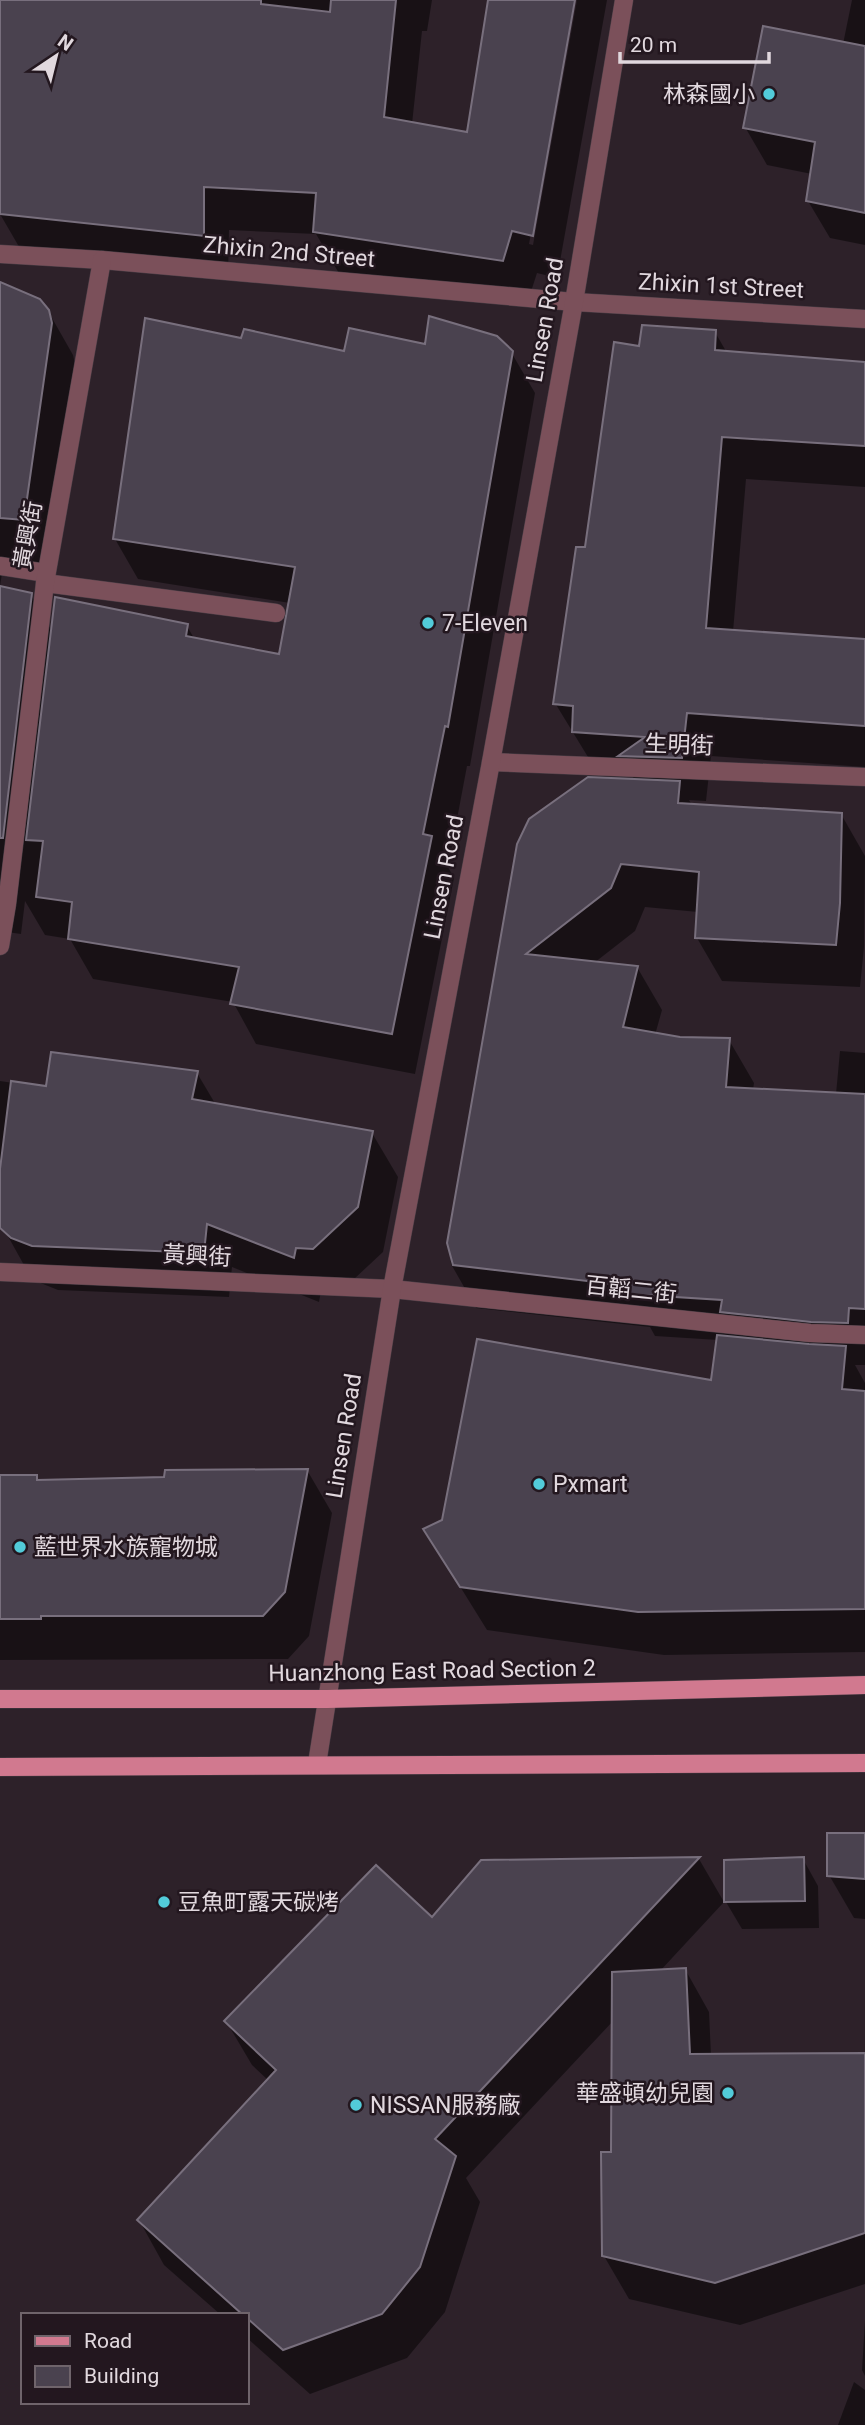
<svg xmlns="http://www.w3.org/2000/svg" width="865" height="2425" font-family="Roboto,'Noto Sans TC',sans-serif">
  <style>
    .shadow { fill: #0007 }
    .building { fill: #4a424f; stroke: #786f7d; stroke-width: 2 }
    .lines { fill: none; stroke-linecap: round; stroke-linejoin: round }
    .minor-casing { stroke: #4a3e46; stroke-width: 19 }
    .major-casing { stroke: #4a3e46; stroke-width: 19 }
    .minor { stroke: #7b505a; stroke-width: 18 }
    .major { stroke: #d1798f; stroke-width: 18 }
    .poi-dot { fill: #52cbd9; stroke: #23171f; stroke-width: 2.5 }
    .labels { text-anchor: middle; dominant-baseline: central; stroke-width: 5; stroke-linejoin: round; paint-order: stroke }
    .poi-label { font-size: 23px; fill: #e1d8de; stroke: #23171f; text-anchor: start }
    .street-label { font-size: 23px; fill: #e1d8de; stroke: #23171f }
  </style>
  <rect width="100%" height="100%" fill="#2d2129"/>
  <g class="shadow">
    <polygon points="0,0 432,0 427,31 422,31 412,124 468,134 490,0 574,0 529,244 533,245 577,0 607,0 557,278 537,273 527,304 340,275 316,234 229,230 228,279 25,257 0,214"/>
    <polygon points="852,0 865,0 865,245 830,238 808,201 812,174 767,165 745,127 843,44"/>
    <polygon points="0,289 48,311 73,355 76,368 48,568 4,561 0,586"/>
    <polygon points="715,332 727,353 865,364 865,487 746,479 733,632 865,641 865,767 711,756 706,801 689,800 692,805 841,814 865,856 864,947 860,987 722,981 697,938 698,912 645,907 635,931 594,963 637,967 662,1010 655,1035 679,1039 729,1040 754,1083 753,1090 836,1094 840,1051 865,1053 865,1365 855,1365 865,1383 865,1652 664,1655 487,1630 425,1530 712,1382 718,1340 655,1336 650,1327 476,1308 451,1264 449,1243 519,844 635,781 633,777 599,775 555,703 587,549 640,348"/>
    <polygon points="242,340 346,353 426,346 511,352 535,393 470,766 467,766 448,867 454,878 415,1074 256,1044 233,1002 93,979 70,939 45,935 25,901 21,934 0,931 0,588 31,595 52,631 187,626 195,640 280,656 290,603 138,579 115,539"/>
    <polygon points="197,1073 216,1105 372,1133 398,1177 383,1252 339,1293 321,1291 319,1302 232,1267 229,1297 58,1290 38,1282 29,1274 0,1222 0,1081 48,1088"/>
    <polygon points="307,1470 332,1513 309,1636 288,1659 0,1660 0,1477 36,1477 39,1482 166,1479"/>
    <polygon points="865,1834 865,1919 854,1918 829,1875"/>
    <polygon points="699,1859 724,1902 660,1971 685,1969 709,2012 711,2055 865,2054 865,2284 740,2325 629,2299 604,2256 613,2153 614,2020 466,2178 480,2202 445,2312 407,2358 310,2394 247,2338 247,2315 221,2315 164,2265 139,2220 269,2081 252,2065 226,2021 432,1919 482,1862"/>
    <polygon points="803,1859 818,1886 819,1928 742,1929 726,1902"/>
    <polygon points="865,2321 865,2376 862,2370"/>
    <polygon points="854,2382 865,2390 865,2425 838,2425"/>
  </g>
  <g class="building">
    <polygon points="0,0 261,0 261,4 330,12 331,0 396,0 384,117 467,132 488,0 575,0 533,236 512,231 503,261 313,232 316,193 204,187 204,236 0,214"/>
    <polygon points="763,26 865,46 865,213 806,201 815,142 743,128"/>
    <polygon points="0,282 40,299 49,310 52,323 24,520 0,518"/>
    <polygon points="429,316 497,336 513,351 448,727 445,726 423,834 432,836 392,1034 230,1004 239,967 68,939 72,902 36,897 43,841 26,840 55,597 188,624 186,636 279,654 295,567 113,539 145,318 241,338 244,329 344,351 349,328 425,344"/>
    <polygon points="642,325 716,330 715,350 865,362 865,446 722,437 706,628 865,639 865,726 687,713 682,758 618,756 645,737 572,732 573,706 553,704 576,547 585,547 614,342 639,346"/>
    <polygon points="0,586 32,593 3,838 0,838"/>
    <polygon points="588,777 680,781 678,803 842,813 840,903 836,945 695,938 699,872 621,864 611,888 526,954 638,966 623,1027 680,1037 730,1038 726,1087 865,1094 865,1309 849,1308 848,1323 811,1322 720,1312 722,1300 628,1294 629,1286 453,1265 447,1243 517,844 529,819"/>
    <polygon points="51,1052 198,1071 192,1099 373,1131 358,1207 313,1249 296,1248 294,1258 207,1224 204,1253 32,1246 11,1238 0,1228 0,1169 11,1081 46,1086"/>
    <polygon points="717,1335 809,1344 846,1346 842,1389 865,1391 865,1609 638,1612 460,1587 423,1529 442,1520 477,1339 711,1380"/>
    <polygon points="308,1469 285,1592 263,1616 41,1616 41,1619 0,1619 0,1475 37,1475 37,1480 164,1477 165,1470"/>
    <polygon points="827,1833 865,1833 865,1879 827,1876"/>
    <polygon points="700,1857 435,2139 456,2156 420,2267 382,2314 283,2350 247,2318 247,2315 243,2315 137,2220 276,2070 224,2021 376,1865 432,1917 481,1860"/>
    <polygon points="804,1857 805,1901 724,1902 724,1860"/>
    <polygon points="686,1968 690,2054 865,2053 865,2233 715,2283 602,2256 601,2152 611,2152 612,1972"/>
  </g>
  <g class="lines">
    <g class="minor-casing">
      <g id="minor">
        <polyline points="0,254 102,260 574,302 865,319"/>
        <polyline points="0,566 46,573"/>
        <polyline points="45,583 276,613"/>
        <polyline points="491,762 865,777"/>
        <polyline points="0,946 7,904 45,583 102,260"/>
        <polyline points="0,1272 392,1289 810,1333 865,1335"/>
        <polyline points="317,1764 392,1289 491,762 574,302 624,0"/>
      </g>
    </g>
    <g class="major-casing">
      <g id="major">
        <polyline points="0,1699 327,1699 865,1685"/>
        <polyline points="0,1767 865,1763"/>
      </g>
    </g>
    <use href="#minor" class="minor"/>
    <use href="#major" class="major"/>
  </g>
  <g class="poi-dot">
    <circle cx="769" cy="94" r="7"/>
    <circle cx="428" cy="623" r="7"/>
    <circle cx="539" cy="1484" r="7"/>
    <circle cx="20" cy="1547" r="7"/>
    <circle cx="164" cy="1902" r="7"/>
    <circle cx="728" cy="2093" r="7"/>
    <circle cx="356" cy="2105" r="7"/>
  </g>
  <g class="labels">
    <g class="poi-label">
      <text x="755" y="94" text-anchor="end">林森國小</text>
      <text x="442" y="623">7-Eleven</text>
      <text x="553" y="1484">Pxmart</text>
      <text x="34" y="1547">藍世界水族寵物城</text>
      <text x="178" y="1902">豆魚町露天碳烤</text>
      <text x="714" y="2093" text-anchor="end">華盛頓幼兒園</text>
      <text x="370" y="2105">NISSAN服務廠</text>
    </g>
    <g class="street-label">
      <text transform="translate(289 252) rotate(5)">Zhixin 2nd Street</text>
      <text transform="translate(721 286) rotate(3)">Zhixin 1st Street</text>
      <text transform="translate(545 320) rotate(-80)">Linsen Road</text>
      <text transform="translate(28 535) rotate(-80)">黃興街</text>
      <text transform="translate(679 745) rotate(2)">生明街</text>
      <text transform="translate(444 877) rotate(-79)">Linsen Road</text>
      <text transform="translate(197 1256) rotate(3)">黃興街</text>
      <text transform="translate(631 1290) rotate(6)">百韜二街</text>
      <text transform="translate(344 1436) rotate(-81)">Linsen Road</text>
      <text transform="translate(432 1671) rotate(-1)">Huanzhong East Road Section 2</text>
    </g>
  </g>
  <rect x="21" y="2313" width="228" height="91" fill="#23171f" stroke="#6f646b" stroke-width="2"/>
  <rect x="35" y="2336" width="35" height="10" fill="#d1798f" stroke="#6f646b" stroke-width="2"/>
  <text x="84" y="2348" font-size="21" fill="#e1d8de">Road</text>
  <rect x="35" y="2366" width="35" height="21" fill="#4a424f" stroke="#6f646b" stroke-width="2"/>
  <text x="84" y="2383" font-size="21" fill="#e1d8de">Building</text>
  <g transform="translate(56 56) rotate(35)" stroke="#23171f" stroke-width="5" paint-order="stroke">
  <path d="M0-5L12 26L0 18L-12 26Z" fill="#e1d8de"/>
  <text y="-10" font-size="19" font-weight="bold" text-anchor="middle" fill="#e1d8de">N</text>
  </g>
  <path d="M620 52v10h149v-10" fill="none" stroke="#e1d8de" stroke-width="3.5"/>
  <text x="630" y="52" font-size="21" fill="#e1d8de" stroke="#23171f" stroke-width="5" paint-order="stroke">20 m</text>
</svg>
